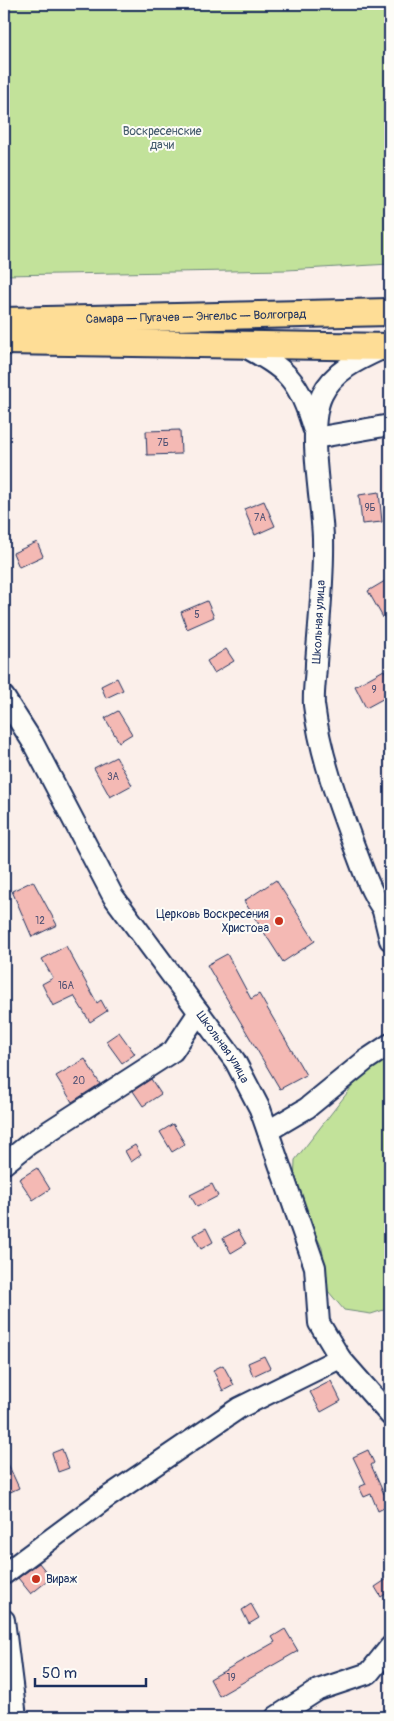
<svg xmlns="http://www.w3.org/2000/svg" width="394" height="1721" font-family="Pangolin,sans-serif">
  <style>
    .green { fill: #c2e29a; stroke: #6e887c }
    .building { fill: #f4b9b4; stroke: #1b2f5e }
    .lines { fill: none; stroke-linecap: round; stroke-linejoin: round }
    .minor-casing { stroke: #1b2f5e; stroke-width: 24 }
    .major-casing { stroke: #1b2f5e; stroke-width: 30 }
    .minor { stroke: #fdfcf7; stroke-width: 20 }
    .major { stroke: #fedd96; stroke-width: 26 }
    .poi-dot { fill: #c8321e; stroke: #fdfcf7; stroke-width: 2 }
    .labels { text-anchor: middle; dominant-baseline: central; stroke-width: 4; stroke-linejoin: round; paint-order: stroke }
    .number-label { font-size: 10px; fill: #515274 }
    .park-label { font-size: 12px; fill: #455c6d; stroke: #fdfcf7 }
    .street-label { font-size: 12px; fill: #1b2f5e; stroke: #fdfcf7 }
    .poi-label { font-size: 12px; fill: #1b2f5e; stroke: #fdfcf7; text-anchor: end }
  </style>
  <rect width="100%" height="100%" fill="#fbefea"/>
  <filter id="ink" filterUnits="userSpaceOnUse"><feTurbulence type="fractalNoise" baseFrequency=".02" numOctaves="2"/><feDisplacementMap in="SourceGraphic" scale="10" xChannelSelector="R" yChannelSelector="G"/><feConvolveMatrix kernelMatrix="1 2 1 2 8 2 1 2 1" color-interpolation-filters="sRGB"/></filter>
  <g filter="url(#ink)">
    <g class="green">
      <polygon points="4,4 390,4 390,264 287,270 4,275"/>
      <polygon points="390,1056 390,1308 371,1314 344,1310 328,1291 322,1248 294,1188 295,1160 358,1079"/>
    </g>
    <g class="building">
      <polygon points="180,430 181,454 147,455 146,431"/>
      <polygon points="379,492 382,522 362,524 359,495"/>
      <polygon points="264,501 275,526 255,535 244,509"/>
      <polygon points="37,542 43,556 19,567 13,553"/>
      <polygon points="390,578 390,630 368,591"/>
      <polygon points="207,601 214,617 187,629 181,612"/>
      <polygon points="226,649 234,661 214,673 207,661"/>
      <polygon points="384,670 390,682 390,695 366,708 355,686"/>
      <polygon points="117,678 123,690 106,698 101,686"/>
      <polygon points="118,711 132,734 119,742 105,718"/>
      <polygon points="116,757 132,785 110,797 94,768"/>
      <polygon points="276,880 315,941 283,962 244,901"/>
      <polygon points="33,881 57,925 32,937 12,891"/>
      <polygon points="66,946 97,1003 101,1000 107,1011 90,1022 74,996 53,1006 42,984 53,978 42,959"/>
      <polygon points="227,954 251,999 259,994 306,1075 280,1089 207,965"/>
      <polygon points="119,1032 135,1054 122,1063 106,1041"/>
      <polygon points="85,1059 100,1084 72,1102 56,1076"/>
      <polygon points="151,1079 161,1094 143,1106 133,1091"/>
      <polygon points="173,1124 185,1144 172,1152 160,1132"/>
      <polygon points="135,1145 141,1155 131,1162 125,1151"/>
      <polygon points="37,1168 50,1189 33,1200 19,1179"/>
      <polygon points="212,1184 218,1196 197,1207 190,1195"/>
      <polygon points="206,1228 213,1242 201,1249 193,1235"/>
      <polygon points="238,1230 246,1244 231,1253 223,1238"/>
      <polygon points="264,1356 270,1368 253,1376 248,1363"/>
      <polygon points="223,1365 234,1385 223,1391 213,1370"/>
      <polygon points="331,1381 341,1401 321,1412 310,1392"/>
      <polygon points="62,1449 69,1468 58,1472 52,1453"/>
      <polygon points="368,1450 374,1463 371,1465 384,1494 390,1491 390,1505 378,1511 371,1494 364,1497 359,1487 366,1484 353,1457"/>
      <polygon points="4,1455 19,1488 4,1495"/>
      <polygon points="39,1563 51,1578 31,1594 18,1578"/>
      <polygon points="390,1577 390,1591 381,1597 375,1587"/>
      <polygon points="251,1604 259,1618 249,1624 242,1610"/>
      <polygon points="285,1629 298,1651 219,1696 210,1679 275,1642 272,1637"/>
    </g>
    <g class="lines">
      <g class="minor-casing">
        <g id="minor">
          <path d="M 243,346 C 287,369 299,380 313,428"/>
          <path d="M 384,348 C 360,359 334,370 322,395 C 306,428 322,500 323,538 C 324,579 319,622 316,663 C 316,676 313,691 314,705 C 320,754 337,800 354,846 C 363,869 372,900 390,917"/>
          <polyline points="315,438 390,425"/>
          <path id="s1" d="M 4,697 L 32,741 L 113,896 L 235,1061 L 260,1109 L 315,1267 L 319,1323 L 340,1358 L 390,1415"/>
          <polyline points="383,911 390,940"/>
          <polyline points="268,1131 307,1108 366,1060 390,1044"/>
          <polyline points="4,1164 29,1144 173,1051 199,1012"/>
          <polyline points="4,1574 105,1499 239,1408 340,1358"/>
          <polyline points="4,1620 16,1717"/>
          <polyline points="276,1717 318,1690 369,1673 390,1647"/>
        </g>
      </g>
      <g class="major-casing">
        <g id="major">
          <path id="s2" d="M 4,321 L 390,312"/>
          <polyline points="4,341 390,347"/>
        </g>
      </g>
      <use href="#minor" class="minor"/>
      <use href="#major" class="major"/>
    </g>
  </g>
  <g class="poi-dot">
    <circle cx="279" cy="921" r="5"/>
    <circle cx="36" cy="1579" r="5"/>
  </g>
  <g class="labels">
    <g class="number-label">
      <text x="163" y="443">7Б</text>
      <text x="370" y="508">9Б</text>
      <text x="260" y="518">7А</text>
      <text x="197" y="615">5</text>
      <text x="374" y="690">9</text>
      <text x="113" y="777">3А</text>
      <text x="40" y="921">12</text>
      <text x="66" y="986">16А</text>
      <text x="79" y="1081">20</text>
      <text x="231" y="1678">19</text>
    </g>
    <g class="park-label">
      <text x="162" y="131">Воскресенские<tspan x="162" dy="14">дачи</tspan></text>
    </g>
    <g class="street-label">
      <text stroke="none"><textPath href="#s2" startOffset="192">Самара — Пугачев — Энгельс — Волгоград</textPath></text>
      <text transform="translate(319 622) rotate(-87)">Школьная улица</text>
      <text stroke="none"><textPath href="#s1" startOffset="414">Школьная улица</textPath></text>
    </g>
    <g class="poi-label">
      <text x="269" y="914">Церковь Воскресения<tspan x="269" dy="14">Христова</tspan></text>
      <text x="46" y="1579" text-anchor="start">Вираж</text>
    </g>
  </g>
  <rect width="394" height="1721" fill="none" stroke="#fdfcf7" stroke-width="20"/>
  <rect x="10" y="10" width="374" height="1701" fill="none" stroke="#1b2f5e" stroke-width="2" filter="url(#ink)"/>
  <path d="M35 1678v8h111v-8" fill="none" stroke="#1b2f5e" stroke-width="2.5"/>
  <text x="42" y="1678" font-size="15" fill="#1b2f5e" stroke="#fdfcf7" stroke-width="4" paint-order="stroke">50 m</text>
</svg>
